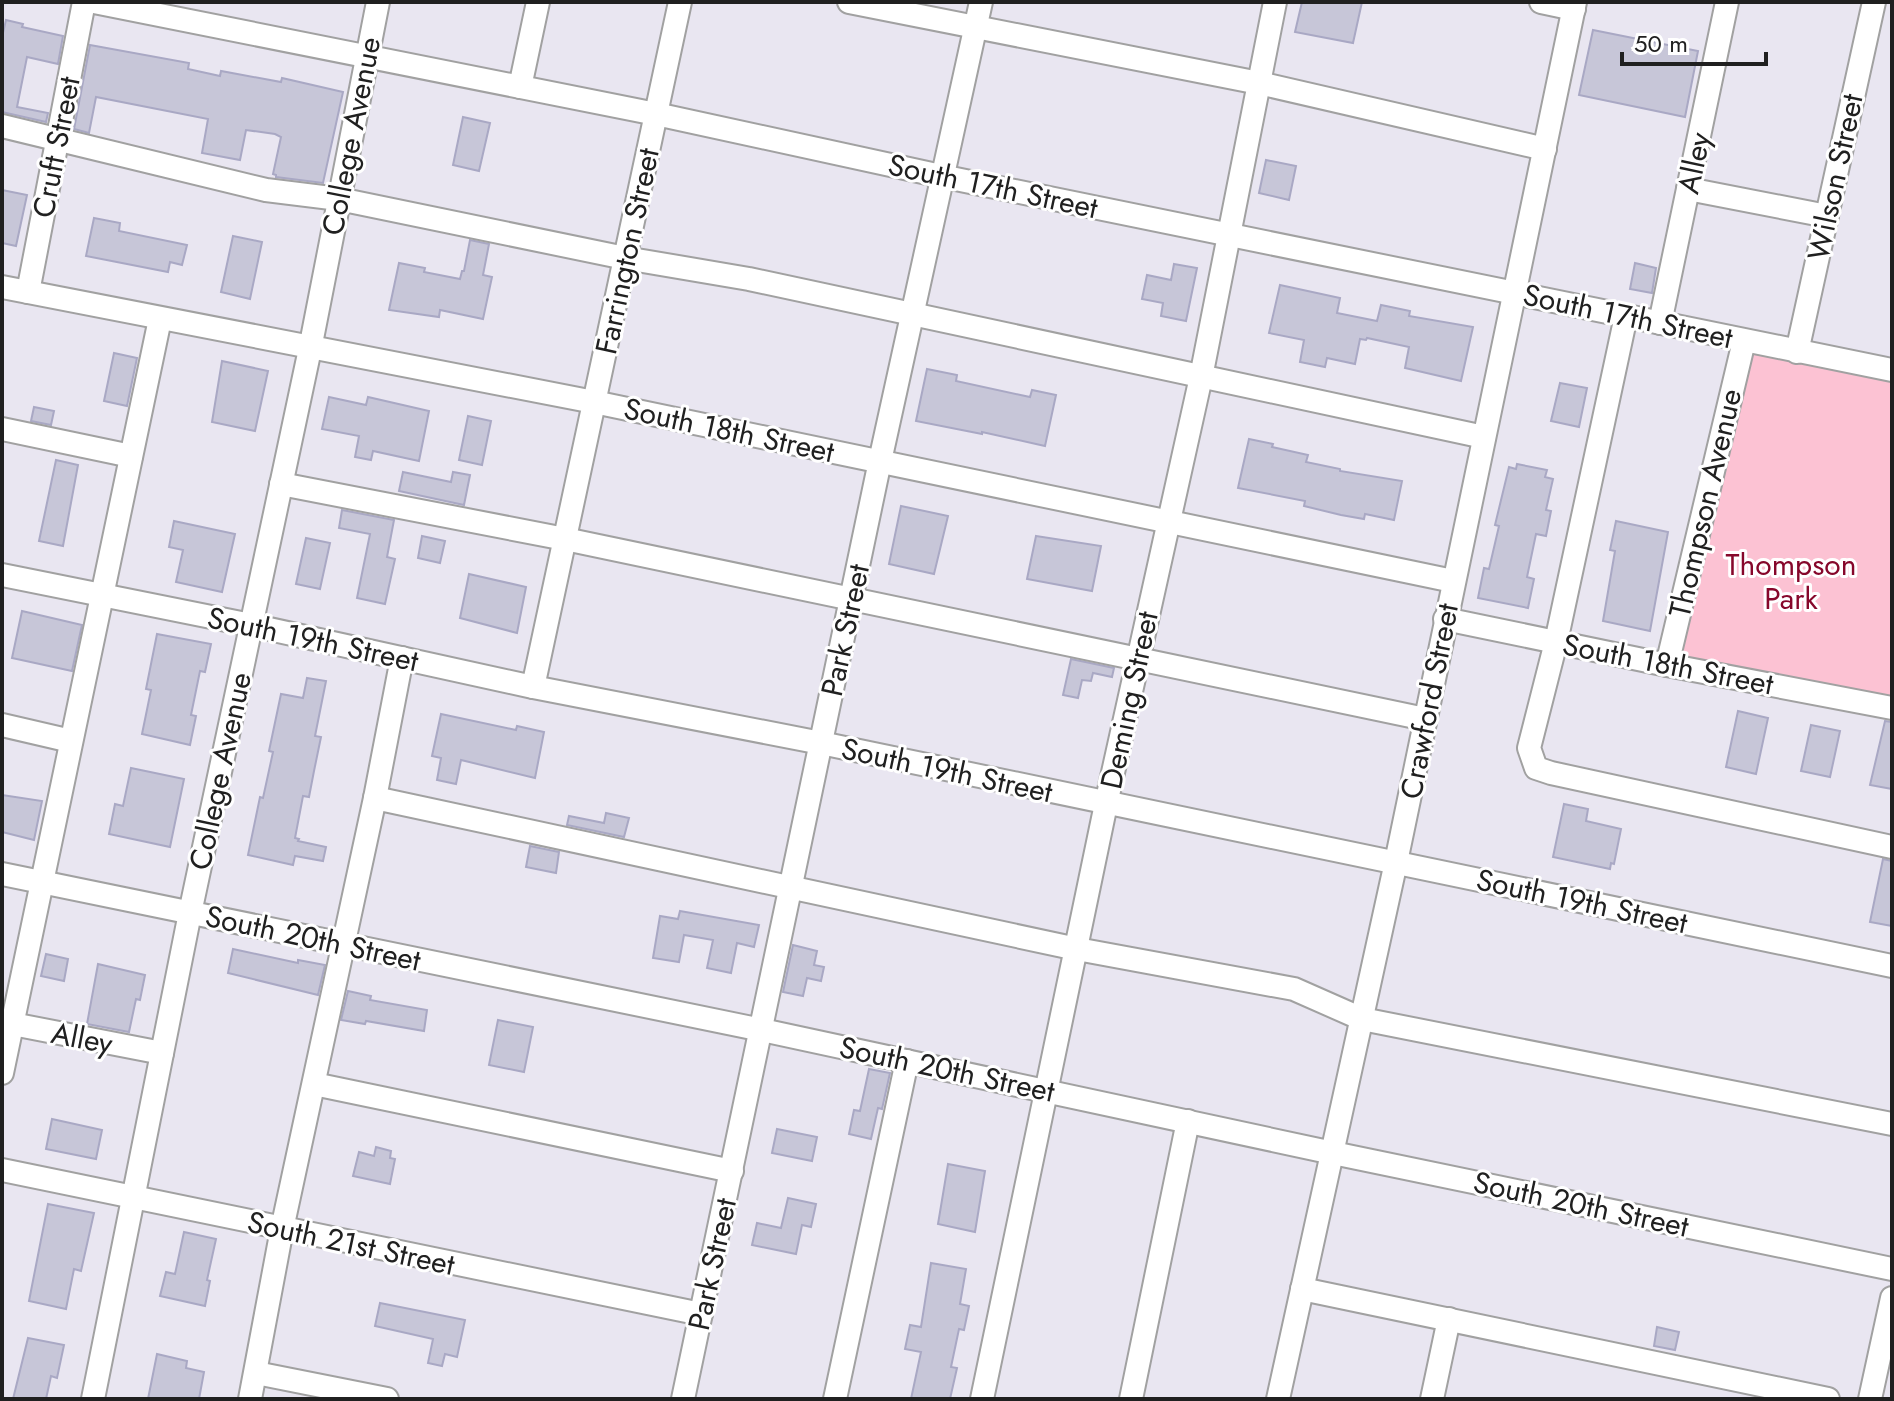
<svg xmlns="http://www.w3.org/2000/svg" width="1894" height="1401" font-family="Jost,sans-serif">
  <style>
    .park { fill: #fcc2d3 }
    .building { fill: #c7c6d8; stroke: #a9a8c4; stroke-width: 2 }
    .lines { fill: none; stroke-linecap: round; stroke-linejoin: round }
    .minor-casing { stroke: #a1a1a1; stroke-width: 26 }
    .minor { stroke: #fff; stroke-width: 22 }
    .labels { text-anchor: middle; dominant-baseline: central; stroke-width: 6; stroke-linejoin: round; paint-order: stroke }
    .street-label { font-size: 30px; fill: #202020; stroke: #fff }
    .park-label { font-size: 30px; fill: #86072b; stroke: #fff }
  </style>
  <rect width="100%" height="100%" fill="#e9e6f1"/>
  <polygon class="park" points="1744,341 1892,370 1892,708 1667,665"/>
  <g class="building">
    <polygon points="1302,2 1362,2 1353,43 1295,32"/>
    <polygon points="6,20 23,24 22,27 63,36 58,64 27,57 17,107 48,113 46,122 2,112 2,37"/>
    <polygon points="1593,30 1698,51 1685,117 1579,95"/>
    <polygon points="90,45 189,63 188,69 220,76 221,71 281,82 282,78 343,92 323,183 276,177 276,175 273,174 281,137 275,134 246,130 240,160 202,153 208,119 96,97 89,133 74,129"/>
    <polygon points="463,117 490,123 479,171 453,165"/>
    <polygon points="1266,160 1296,166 1289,200 1259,193"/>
    <polygon points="2,190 27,195 16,246 2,243"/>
    <polygon points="94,218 120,223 119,231 187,245 182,265 170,262 168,272 86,256"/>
    <polygon points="233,236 262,242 250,299 221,292"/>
    <polygon points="470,240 489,244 483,275 492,277 483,319 440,310 439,317 389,310 399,263 425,268 424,272 460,279 462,271 464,271"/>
    <polygon points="1635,263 1656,268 1652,293 1630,289"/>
    <polygon points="1174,264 1197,268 1186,321 1161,316 1163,303 1142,299 1147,275 1171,280"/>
    <polygon points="1280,285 1340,298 1337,313 1377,321 1381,305 1410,311 1409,316 1473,327 1461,381 1405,368 1409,347 1367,338 1366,340 1360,339 1355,364 1327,358 1325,367 1300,362 1304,340 1269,333"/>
    <polygon points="114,353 137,358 127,406 104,401"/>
    <polygon points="222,361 268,371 255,431 212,422"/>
    <polygon points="927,369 957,375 956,381 1030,397 1032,390 1056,395 1045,446 982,432 982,434 916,421"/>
    <polygon points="1560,383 1587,388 1579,427 1551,421"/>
    <polygon points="329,397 366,405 368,397 429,411 419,461 373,451 371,460 355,457 359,436 322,429"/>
    <polygon points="34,407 54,411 51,425 31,421"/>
    <polygon points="468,416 491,421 482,465 459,460"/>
    <polygon points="1249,439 1273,444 1272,447 1308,455 1306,462 1340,469 1340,471 1402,481 1394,520 1365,514 1364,519 1341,515 1304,506 1305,501 1238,488"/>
    <polygon points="56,460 78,465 63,546 39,541"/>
    <polygon points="1517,464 1547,470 1545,477 1553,479 1546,510 1551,511 1546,536 1536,534 1527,577 1534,579 1528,608 1478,598 1484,568 1489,569 1499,526 1495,525 1509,467 1516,469"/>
    <polygon points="403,472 451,482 453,472 470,475 464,505 399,491"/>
    <polygon points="901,506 948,516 934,574 889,564"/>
    <polygon points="342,510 394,520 387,557 395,559 385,604 357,598 370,534 339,528"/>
    <polygon points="174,521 235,534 222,592 176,582 183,550 169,547"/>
    <polygon points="1616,521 1668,532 1650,631 1603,621 1615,551 1610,550"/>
    <polygon points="422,536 445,541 440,563 418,558"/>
    <polygon points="1036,536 1101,546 1092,591 1027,579"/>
    <polygon points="306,538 330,543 320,589 296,584"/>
    <polygon points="469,574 526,587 517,633 460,618"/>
    <polygon points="22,611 82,625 72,671 12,658"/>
    <polygon points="157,634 211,644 205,672 200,671 191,715 196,716 190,745 142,734 151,690 146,689"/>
    <polygon points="1071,659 1114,668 1112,677 1093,673 1091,681 1082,680 1078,698 1063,695"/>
    <polygon points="307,678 326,681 315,736 321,737 314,771 309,797 303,796 295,838 299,839 298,841 326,847 323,861 295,856 293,865 248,855 260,797 263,798 273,752 269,751 281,694 303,698"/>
    <polygon points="1738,711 1768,718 1756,774 1726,767"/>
    <polygon points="441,714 516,730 517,726 544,732 535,778 461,760 456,784 437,780 441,758 432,756"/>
    <polygon points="1885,721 1892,722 1892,789 1870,785"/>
    <polygon points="1811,725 1840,731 1830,777 1801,771"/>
    <polygon points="131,768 184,779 170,847 109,834 115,804 123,806"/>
    <polygon points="2,795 42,801 34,840 2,832"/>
    <polygon points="1564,804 1588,809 1586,821 1621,829 1614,864 1611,863 1610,869 1553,857"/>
    <polygon points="606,813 629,818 624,837 567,825 569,816 604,823"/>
    <polygon points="530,846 559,852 556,873 526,867"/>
    <polygon points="1883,859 1892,861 1892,926 1870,922"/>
    <polygon points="680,911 759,925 754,947 737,943 731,973 707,968 713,940 684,935 679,962 653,958 660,916 678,919"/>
    <polygon points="793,945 817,951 814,965 824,967 821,981 807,978 803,996 783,992"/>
    <polygon points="233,949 298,963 298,960 325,965 318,995 228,973"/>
    <polygon points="46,954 68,959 64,981 41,976"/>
    <polygon points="98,964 145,975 140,1000 136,999 129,1032 87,1024"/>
    <polygon points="348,991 371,996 370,1000 427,1010 424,1031 366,1021 365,1024 341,1020"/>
    <polygon points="498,1020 533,1027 524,1072 489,1065"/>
    <polygon points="869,1069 890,1073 882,1109 878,1108 871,1139 849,1134 854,1110 860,1111"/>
    <polygon points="52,1119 102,1130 96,1159 46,1149"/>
    <polygon points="777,1129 817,1137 812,1161 772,1153"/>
    <polygon points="376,1147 391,1151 390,1158 395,1159 390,1184 353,1176 359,1152 374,1156"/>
    <polygon points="948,1164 985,1171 975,1232 938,1224"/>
    <polygon points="788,1198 816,1204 811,1227 802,1225 796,1254 752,1245 757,1223 781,1228"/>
    <polygon points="48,1204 94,1213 81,1271 74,1269 66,1309 29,1301"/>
    <polygon points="184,1232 216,1239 207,1280 210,1281 205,1306 160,1296 166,1272 175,1274"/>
    <polygon points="931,1263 966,1269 960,1304 969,1306 964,1330 959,1329 951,1367 957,1368 950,1399 911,1399 921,1352 905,1349 910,1325 921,1327"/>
    <polygon points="380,1303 465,1320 457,1357 445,1354 442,1366 428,1363 433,1339 375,1326"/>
    <polygon points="1657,1327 1679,1332 1675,1350 1654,1346"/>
    <polygon points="28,1338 64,1345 57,1378 51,1376 46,1399 13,1399"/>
    <polygon points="157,1354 187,1361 186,1368 204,1372 199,1399 148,1399"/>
  </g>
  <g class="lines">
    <g class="minor-casing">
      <g id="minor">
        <polyline points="94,2 656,114 941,176 1892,370"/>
        <polyline points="849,2 1259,83 1545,149"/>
        <polyline points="1541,2 1574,9"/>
        <polyline points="520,87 538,2"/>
        <polyline points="2,126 266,190 339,199 625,258 749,279 1484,437"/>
        <polyline points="1688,189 1827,216"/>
        <polyline points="2,287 594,402 1453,581"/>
        <polyline points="28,292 84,2"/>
        <polyline points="1626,316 1556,642 1529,748 1536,768 1551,773 1892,847"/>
        <polyline points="1660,323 1727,2"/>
        <polyline points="1797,352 1874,2"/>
        <polyline points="2,429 131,456"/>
        <polyline points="281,484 565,539 1425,719"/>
        <polyline points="2,575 251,625 533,687 821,743 1892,966"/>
        <polyline points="1445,619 1667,665 1892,708"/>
        <polyline points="1667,665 1744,341"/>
        <polyline points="533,687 680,2"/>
        <polyline points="2,725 71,741"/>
        <polyline points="375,798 1077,949 1294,989 1362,1019 1892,1124"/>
        <polyline points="2,874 762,1030 1333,1153 1892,1269"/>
        <polyline points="2,1022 162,1053"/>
        <polyline points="2,1073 160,319"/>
        <polyline points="314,1084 732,1171"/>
        <polyline points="2,1170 701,1314"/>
        <polyline points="1302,1289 1828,1399"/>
        <polyline points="256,1373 387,1399"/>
        <polyline points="93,1399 190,913 310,349 378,2"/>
        <polyline points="250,1399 282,1229 375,798 402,658"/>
        <polyline points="683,1399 880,461 981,2"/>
        <polyline points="835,1399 907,1061"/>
        <polyline points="982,1399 1106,804 1201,377 1275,2"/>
        <polyline points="1131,1399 1188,1121"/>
        <polyline points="1278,1399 1396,862 1575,2"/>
        <polyline points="1432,1399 1449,1319"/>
        <polyline points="1870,1399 1892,1298"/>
      </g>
    </g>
    <use href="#minor" class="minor"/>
  </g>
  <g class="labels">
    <g class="street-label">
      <text transform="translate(351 136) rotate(-79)">College Avenue</text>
      <text transform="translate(56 147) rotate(-79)">Cruft Street</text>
      <text transform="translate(1694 163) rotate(-78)">Alley</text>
      <text transform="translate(1835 177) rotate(-78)">Wilson Street</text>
      <text transform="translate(993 186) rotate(12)">South 17th Street</text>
      <text transform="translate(627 251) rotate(-78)">Farrington Street</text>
      <text transform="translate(1628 316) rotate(12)">South 17th Street</text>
      <text transform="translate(729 430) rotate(12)">South 18th Street</text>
      <text transform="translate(1705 503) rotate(-77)">Thompson Avenue</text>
      <text transform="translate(845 630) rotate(-78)">Park Street</text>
      <text transform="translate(313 639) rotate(12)">South 19th Street</text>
      <text transform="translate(1668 664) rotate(11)">South 18th Street</text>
      <text transform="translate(1129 700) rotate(-78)">Deming Street</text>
      <text transform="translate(1429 701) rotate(-79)">Crawford Street</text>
      <text transform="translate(947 770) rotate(12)">South 19th Street</text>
      <text transform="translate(220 771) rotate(-78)">College Avenue</text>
      <text transform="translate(1582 901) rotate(12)">South 19th Street</text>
      <text transform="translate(313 938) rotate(12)">South 20th Street</text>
      <text transform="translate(82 1038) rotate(11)">Alley</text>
      <text transform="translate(947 1069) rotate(12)">South 20th Street</text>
      <text transform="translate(1581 1204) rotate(12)">South 20th Street</text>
      <text transform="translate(351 1243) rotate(12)">South 21st Street</text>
      <text transform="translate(712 1264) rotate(-78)">Park Street</text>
    </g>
    <g class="park-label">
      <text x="1791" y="564">Thompson<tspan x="1791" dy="34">Park</tspan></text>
    </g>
  </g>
  <rect width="1894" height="1401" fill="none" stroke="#202020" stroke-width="8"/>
  <path d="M1622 52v12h144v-12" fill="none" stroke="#202020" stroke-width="4"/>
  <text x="1634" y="52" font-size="24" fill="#202020" stroke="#ffffff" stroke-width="6" paint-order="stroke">50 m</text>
</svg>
